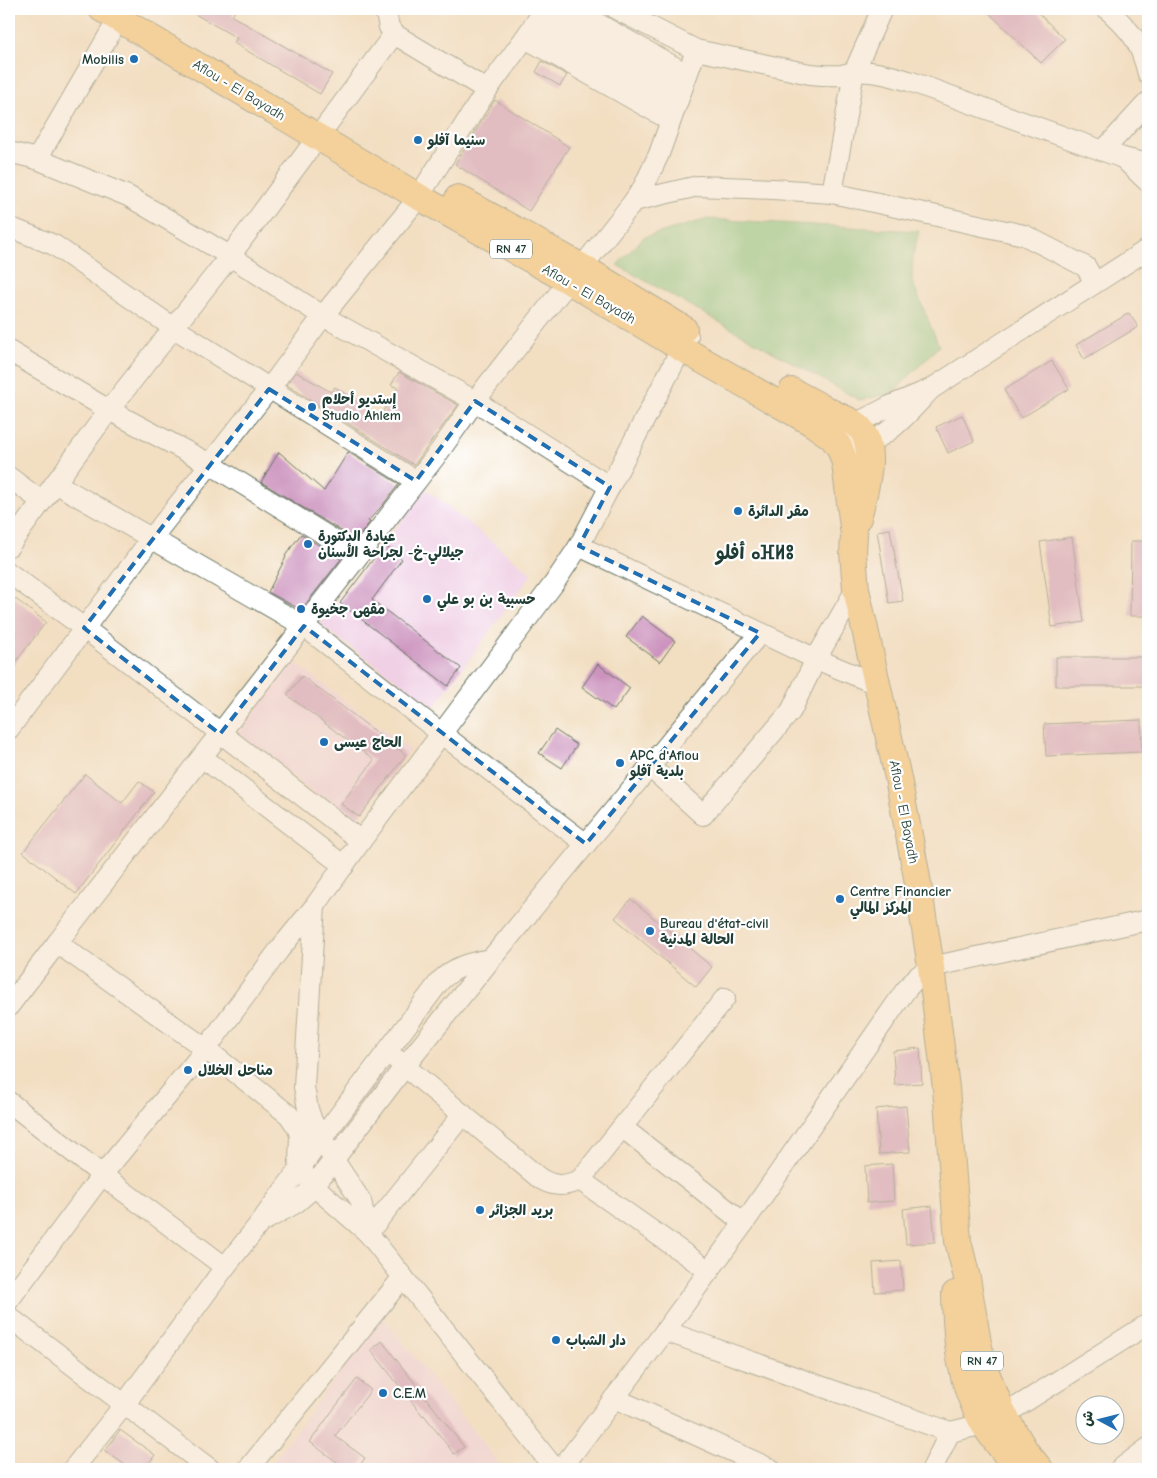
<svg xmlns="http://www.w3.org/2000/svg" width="1157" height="1478" font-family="'Comic Neue','Playpen Sans Arabic','Noto Sans Tifinagh',sans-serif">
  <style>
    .built { fill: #f0d0e5 }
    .green { fill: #80c782; stroke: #50825b }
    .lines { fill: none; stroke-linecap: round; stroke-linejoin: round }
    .stream { stroke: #50bdcb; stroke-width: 5 }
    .building { fill: #cc93be }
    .minor-casing { stroke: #697666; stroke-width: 22 }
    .major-casing { stroke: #697666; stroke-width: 28 }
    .minor { stroke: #fff; stroke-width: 20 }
    .major { stroke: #f6c06b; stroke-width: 26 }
    .marked { fill: none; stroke: #1f6fb2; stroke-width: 4; stroke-dasharray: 10 6; stroke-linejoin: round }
    .poi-dot { fill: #1f6fb2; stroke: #fff; stroke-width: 2 }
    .labels { text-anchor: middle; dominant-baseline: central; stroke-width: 4.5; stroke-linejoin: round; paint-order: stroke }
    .shield { fill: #fff; stroke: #627771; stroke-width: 1 }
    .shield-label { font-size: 12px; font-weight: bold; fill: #1f3d34 }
    .poi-label { font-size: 14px; font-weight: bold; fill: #1f3d34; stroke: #fff; text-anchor: start }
    .street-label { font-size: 14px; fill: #1f3d34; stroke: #fff }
    .district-label { font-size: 19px; font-weight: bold; fill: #1f3d34; stroke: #fff }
  </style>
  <rect width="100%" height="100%" fill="#fff"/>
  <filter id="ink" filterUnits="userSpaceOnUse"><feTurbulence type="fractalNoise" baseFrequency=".02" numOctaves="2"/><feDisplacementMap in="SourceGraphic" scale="10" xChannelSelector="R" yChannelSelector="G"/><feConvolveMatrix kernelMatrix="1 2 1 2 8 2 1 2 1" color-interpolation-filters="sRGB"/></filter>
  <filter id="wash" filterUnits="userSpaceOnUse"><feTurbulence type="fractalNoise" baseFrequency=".0096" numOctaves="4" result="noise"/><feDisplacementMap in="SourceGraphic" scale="20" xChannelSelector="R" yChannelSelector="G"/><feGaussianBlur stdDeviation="1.12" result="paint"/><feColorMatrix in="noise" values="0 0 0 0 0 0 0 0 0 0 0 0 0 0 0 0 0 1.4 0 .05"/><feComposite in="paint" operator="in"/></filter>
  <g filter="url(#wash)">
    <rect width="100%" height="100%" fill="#f2dfc2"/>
    <g class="built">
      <polygon points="426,489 532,574 434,707 320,625"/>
      <polygon points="293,661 410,750 354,824 237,734"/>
      <polygon points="382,1316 503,1469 267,1469"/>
    </g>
    <polygon class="green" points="708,219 919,231 913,255 912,281 939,346 892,394 859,400 617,265 644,237"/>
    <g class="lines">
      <polyline class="stream" points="1143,9 1148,15"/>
    </g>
    <g id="blocks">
      <g class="building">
        <polygon points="186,9 236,9 232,16 332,74 320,94 234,43 237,38"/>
        <polygon points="985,9 1034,9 1065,39 1041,63"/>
        <polygon points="542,61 567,75 560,86 536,72"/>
        <polygon points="495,100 569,147 529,211 455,164"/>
        <polygon points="1129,313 1138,327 1084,359 1076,345"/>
        <polygon points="1052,361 1069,389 1021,418 1004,390"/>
        <polygon points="296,372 331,392 335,387 379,417 398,388 391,385 399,372 458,405 414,465 287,385"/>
        <polygon points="962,415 974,441 948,453 936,427"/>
        <polygon points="279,452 324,491 348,452 399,484 382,506 368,521 370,522 356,540 261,482"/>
        <polygon points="890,529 903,601 889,603 877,531"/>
        <polygon points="301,534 341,559 301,610 268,592 286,557 285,556"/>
        <polygon points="1072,537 1084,622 1052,627 1040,542"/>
        <polygon points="1131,541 1148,541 1148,616 1130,616"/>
        <polygon points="384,545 402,559 372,600 461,668 448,686 340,603"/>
        <polygon points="9,594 46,622 9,671"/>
        <polygon points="642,616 675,641 660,662 626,637"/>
        <rect x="1056" y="657" width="92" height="29"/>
        <polygon points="598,664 630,688 614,710 582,687"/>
        <polygon points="302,676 406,755 359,817 341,804 374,760 287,695"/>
        <polygon points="1141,720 1142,752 1046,756 1044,724"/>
        <polygon points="555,730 577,745 562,768 539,753"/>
        <polygon points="85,774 122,803 139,781 154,792 76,894 23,852"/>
        <polygon points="631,899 712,967 696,987 615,918"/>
        <polygon points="920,1048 922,1083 895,1085 893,1051"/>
        <polygon points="906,1106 910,1152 879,1154 876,1109"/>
        <polygon points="892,1164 894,1201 867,1203 865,1166"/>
        <polygon points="932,1206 935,1242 906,1244 903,1209"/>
        <polygon points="901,1261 903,1290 875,1292 873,1263"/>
        <polygon points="382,1341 464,1447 454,1454 424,1415 423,1416 371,1350"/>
        <polygon points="357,1379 371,1390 335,1436 365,1458 357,1469 346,1469 310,1442 333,1410"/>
        <polygon points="120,1430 155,1455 145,1469 131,1469 105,1451"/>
      </g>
    </g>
  </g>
  <g filter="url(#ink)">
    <use href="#blocks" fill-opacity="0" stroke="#697666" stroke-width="1"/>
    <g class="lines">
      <g class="minor-casing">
        <g id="minor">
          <polyline points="572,9 687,74"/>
          <path d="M 616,9 L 696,50 L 810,74 C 820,75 831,76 842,75 C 846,74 850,73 854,72 C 872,70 892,76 909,81 L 1123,158 L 1148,164"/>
          <path d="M 1107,9 C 1132,32 1140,41 1148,74"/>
          <polyline points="544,10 682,89"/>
          <polyline points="534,26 676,105"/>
          <polyline points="394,34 487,90"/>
          <polyline points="525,38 670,120"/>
          <polyline points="1103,151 1148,102"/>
          <polyline points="9,152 37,159 128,196 230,256 323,316 475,401 610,487"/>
          <polyline points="1123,158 1148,182"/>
          <polyline points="37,159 124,9"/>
          <polyline points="832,193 854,72 882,9"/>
          <polyline points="634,201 698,186 773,189 832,193 1024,235 1086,267 1095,283"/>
          <polyline points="9,227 54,245 174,328 416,481"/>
          <polyline points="9,351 109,410 210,464 358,555"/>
          <path d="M 931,389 C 911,410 889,438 860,445 C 853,447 847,447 840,448 L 846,434 L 855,424 L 890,406 L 931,389 L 1148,249"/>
          <polyline points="9,477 41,501"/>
          <polyline points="55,483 304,626 442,734 586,844"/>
          <polyline points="9,546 109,410 230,256 394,34 389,27 385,9"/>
          <polyline points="579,546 816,659 856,589"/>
          <polyline points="9,573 84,628 361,841"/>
          <polyline points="9,729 151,539 269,389 323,316 419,197 428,182 487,90 525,38 545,9"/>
          <polyline points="202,757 344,866"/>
          <polyline points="650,767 703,815 791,711 816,659 876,684"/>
          <polyline points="315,906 304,1087 308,1109 312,1121 334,1160 361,1201 368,1233"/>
          <polyline points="9,1006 57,943"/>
          <path d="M 396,1059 L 538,1177 C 552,1187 564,1187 580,1180 L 725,998"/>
          <polyline points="9,1102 102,1175 225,1267"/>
          <polyline points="623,1128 744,1223"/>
          <polyline points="580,1180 709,1271"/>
          <polyline points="260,1223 296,1203 310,1191 405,1066 491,959 760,633"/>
          <polyline points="368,1233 463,1114"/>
          <polyline points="9,1300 102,1175 206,1049 279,950 315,906 361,841 555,582 579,546 688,336"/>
          <polyline points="9,1317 210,1469"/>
          <polyline points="665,1331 950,1432"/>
          <polyline points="614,1398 771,1469"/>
          <path d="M 73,1469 L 124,1405 L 225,1267 L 260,1223 L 322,1138 L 440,981 C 457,965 470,963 491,959"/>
          <polyline points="248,1469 403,1277"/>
          <polyline points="555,1469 368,1233 314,1186 305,1175 299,1162 300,1135 297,1127 289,1115 206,1049 57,943 439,452 475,401 569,281 582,267 634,201 644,186 659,154 696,50"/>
          <polyline points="561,1469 665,1331 744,1223 905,991 917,977 931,967 1148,920"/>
          <polyline points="932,1469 950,1432 984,1424 1004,1415 1148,1324"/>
          <polyline points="1120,1469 1148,1448"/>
        </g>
      </g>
      <g class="major-casing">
        <g id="major">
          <polyline points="102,9 419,197 569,281 681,348 812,423 832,437 840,448 845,463 854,535 853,553 856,589 898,778 916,872 931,967 946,1088 958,1241 967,1278 978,1343 984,1368 1004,1415 1026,1452 1040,1469"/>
          <polyline points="458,198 582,267 684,329"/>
          <path d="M 792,391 C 805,398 819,406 833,413 C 840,417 850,420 857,425 C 880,445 864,493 858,518"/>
          <path d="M 955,1294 C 956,1340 959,1382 983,1423 C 993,1439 1006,1454 1018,1469"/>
        </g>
      </g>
      <use href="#minor" class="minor"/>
      <use href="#major" class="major"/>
    </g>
  </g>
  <path d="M0 0H1157V1478H0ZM 269,389 L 416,481 L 475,401 L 610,487 L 579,546 L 760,633 L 586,844 L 304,626 L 220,734 L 84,628 Z" fill="#f2dfc2" fill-opacity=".55" fill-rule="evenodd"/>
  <path class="marked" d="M 269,389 L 416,481 L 475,401 L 610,487 L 579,546 L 760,633 L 586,844 L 304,626 L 220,734 L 84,628 Z"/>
  <g class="poi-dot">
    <circle cx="134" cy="59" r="5"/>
    <circle cx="418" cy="140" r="5"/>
    <circle cx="312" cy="407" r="5"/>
    <circle cx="738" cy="511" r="5"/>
    <circle cx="308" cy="544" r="5"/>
    <circle cx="427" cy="599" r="5"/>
    <circle cx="301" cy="609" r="5"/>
    <circle cx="324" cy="742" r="5"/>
    <circle cx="620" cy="763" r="5"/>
    <circle cx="840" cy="899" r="5"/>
    <circle cx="650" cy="931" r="5"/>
    <circle cx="188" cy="1070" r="5"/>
    <circle cx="480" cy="1210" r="5"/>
    <circle cx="556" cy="1340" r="5"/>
    <circle cx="383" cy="1393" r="5"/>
  </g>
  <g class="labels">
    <g class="shield">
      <rect x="490" y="239.5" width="42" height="19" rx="4"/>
      <rect x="961" y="1351.5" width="42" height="19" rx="4"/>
    </g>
    <g class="shield-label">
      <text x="511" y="249">RN 47</text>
      <text x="982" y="1361">RN 47</text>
    </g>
    <g class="poi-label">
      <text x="124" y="59" text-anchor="end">Mobilis</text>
      <text x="428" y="140">سنيما آفلو</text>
      <text x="322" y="399">إستديو أحلام<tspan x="322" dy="16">Studio Ahlem</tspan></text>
      <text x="748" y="511">مقر الدائرة</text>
      <text x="318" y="536">عيادة الدكتورة<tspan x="318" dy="16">جيلالي-خ- لجراحة الأسنان</tspan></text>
      <text x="437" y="599">حسبية بن بو علي</text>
      <text x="311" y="609">مقهى جخيوة</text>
      <text x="334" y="742">الحاج عيسى</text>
      <text x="630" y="755">APC d'Aflou<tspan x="630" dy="16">بلدية آفلو</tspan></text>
      <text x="850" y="891">Centre Financier<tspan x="850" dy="16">المركز المالي</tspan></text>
      <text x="660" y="923">Bureau d'état-civil<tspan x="660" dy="16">الحالة المدنية</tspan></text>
      <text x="198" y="1070">مناحل الخلال</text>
      <text x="490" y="1210">بريد الجزائر</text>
      <text x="566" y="1340">دار الشباب</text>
      <text x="393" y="1393">C.E.M</text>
    </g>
    <g class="street-label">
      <text transform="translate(239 90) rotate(31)">Aflou - El Bayadh</text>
      <text transform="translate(589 294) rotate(30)">Aflou - El Bayadh</text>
      <text transform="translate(904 812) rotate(79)">Aflou - El Bayadh</text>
    </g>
    <g class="district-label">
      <text x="755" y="553">أفلو ⴰⴼⵍⵓ</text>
    </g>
  </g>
  <rect width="1157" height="1478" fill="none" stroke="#fff" stroke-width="30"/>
  <g transform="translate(1100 1420) rotate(277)"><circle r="24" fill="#ffffff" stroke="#a5b1ae"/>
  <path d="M0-4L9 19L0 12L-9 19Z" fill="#1f6fb2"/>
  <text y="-8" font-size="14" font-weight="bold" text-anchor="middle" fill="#1f3d34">ش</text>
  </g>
</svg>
